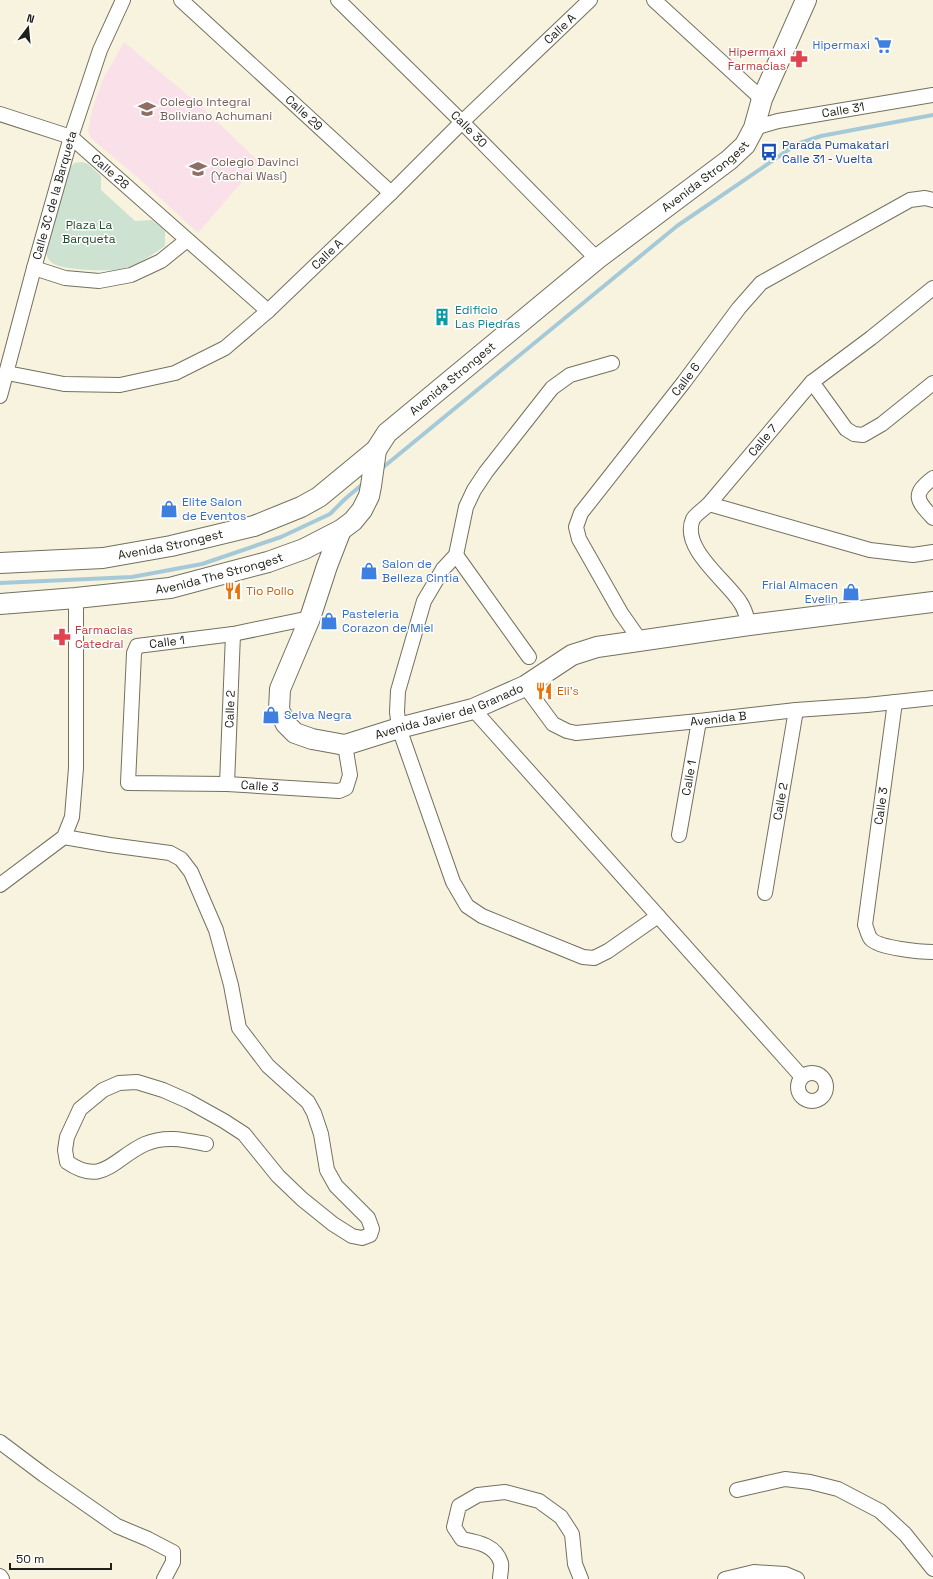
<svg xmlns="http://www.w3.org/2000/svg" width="933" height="1579" font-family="'Space Grotesk',sans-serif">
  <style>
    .education { fill: #fae0e9 }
    .green { fill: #cde2d1 }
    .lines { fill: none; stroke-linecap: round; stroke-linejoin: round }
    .stream { stroke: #a6c9d8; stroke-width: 4 }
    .street-casing { stroke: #73705e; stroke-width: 16 }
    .secondary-casing { stroke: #73705e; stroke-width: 22 }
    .street { stroke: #fff; stroke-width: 14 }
    .secondary { stroke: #fff; stroke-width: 20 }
    .labels { text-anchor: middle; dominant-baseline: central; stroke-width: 3; stroke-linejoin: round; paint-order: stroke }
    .street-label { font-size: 12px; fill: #212018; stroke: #fff }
    .shop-label { font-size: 12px; fill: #366cbe; stroke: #fff; text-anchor: start }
    .health-label { font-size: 12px; fill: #be3a42; stroke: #fff; text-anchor: end }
    .education-label { font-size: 12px; fill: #785e54; stroke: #fff; text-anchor: start }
    .transit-label { font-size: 12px; fill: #164399; stroke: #fff; text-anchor: start }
    .park-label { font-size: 12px; fill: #1f4a2b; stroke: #fff }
    .culture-label { font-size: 12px; fill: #0d838f; stroke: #fff; text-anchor: start }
    .food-label { font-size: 12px; fill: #c56008; stroke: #fff; text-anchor: start }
  </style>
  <rect width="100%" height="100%" fill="#f7f3df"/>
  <polygon class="education" points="124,42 203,108 259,162 198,233 136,176 92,139 88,132 92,110 102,81"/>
  <path class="green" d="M 82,162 L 88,164 L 101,176 L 101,190 L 135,221 L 152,220 L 165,231 L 165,246 C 152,255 136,266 121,269 C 109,272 58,270 51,262 C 47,258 46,253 44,248 L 68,171 L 74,163 Z"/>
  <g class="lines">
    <g class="stream">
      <polyline points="381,469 677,226 797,144 821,136 933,115"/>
      <polyline points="0,583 132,577 202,564 281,537 330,514 345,499 365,482"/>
    </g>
    <g class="street-casing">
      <g id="street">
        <path id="s1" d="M 181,0 L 391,193"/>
        <path id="s2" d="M 338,0 L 462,122 L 597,259"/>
        <polyline points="654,0 762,99"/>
        <path id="s3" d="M 0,114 L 71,137 L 268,311"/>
        <path id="s4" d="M 754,128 L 778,121 L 933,95"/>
        <polyline points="34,268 65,278 99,281 131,275 161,261 187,240"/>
        <polyline points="612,363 570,375 552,388 486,472 474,490 466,507 456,555 443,569 424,601 398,691 397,712 399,728 453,882 467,906 482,916 583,957 594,958 608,951 658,916"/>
        <path id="s5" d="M 7,373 L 64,384 L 120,385 L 175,373 L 225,348 L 268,311 L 391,193 L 462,122 L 590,0"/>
        <polyline points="812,382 846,429 854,434 863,435 882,424 933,383"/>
        <path id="s6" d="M 0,396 L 34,268 L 71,137 L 100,50 L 123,0"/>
        <path d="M 933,478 C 912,494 916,500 933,518"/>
        <polyline points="709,504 870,550 913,555 933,552"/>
        <polyline points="456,555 529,657"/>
        <path id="s7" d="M 310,618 L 233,634 L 137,646 L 134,653 L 128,783 L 227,784 L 339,791 L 346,788 L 350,775 L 345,745"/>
        <path id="s8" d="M 749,625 C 747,617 745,609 740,602 C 727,581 680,548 693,519 C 696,514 704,509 709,504 L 812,382 L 871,338 L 933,288"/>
        <path id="s9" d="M 640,640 L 621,613 L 579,539 L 576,527 L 581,513 L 684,382 L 739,308 L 761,283 L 910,200 L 925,198 L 933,200"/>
        <path id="s10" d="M 525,686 L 553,724 L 567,731 L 576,733 L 699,721 L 796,710 L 867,705 L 933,698"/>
        <path d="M 895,702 L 865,925 C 867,929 868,936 871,939 C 879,948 921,952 933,952"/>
        <polyline points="473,709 802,1077"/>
        <path id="s11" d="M 227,784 L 233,634"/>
        <path id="s12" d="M 679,835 L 699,721"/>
        <path d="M 64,837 L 110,845 L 170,853 L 181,859 L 191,872 L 216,930 L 231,985 L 239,1028 L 268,1066 L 308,1102 L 314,1113 L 321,1134 L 327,1170 L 336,1186 L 368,1218 L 372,1229 L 370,1235 L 362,1238 L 352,1236 L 333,1224 L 302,1199 L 278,1176 L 244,1134 L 224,1121 L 188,1101 L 163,1090 L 137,1082 L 119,1083 L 103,1090 L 80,1109 L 67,1137 L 65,1150 L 67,1162 C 103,1187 114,1158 145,1144 C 166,1135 185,1140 206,1144"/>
        <polyline points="0,885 64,837 72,817 76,768 76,598"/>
        <path id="s13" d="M 765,893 L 796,710"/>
        <circle cx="812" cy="1087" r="14"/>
        <polyline points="0,1442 44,1475 117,1526 148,1539 173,1552 173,1562 164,1579"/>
        <polyline points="737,1490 785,1479 810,1482 838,1489 880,1511 905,1534 933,1569"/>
        <polyline points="0,1576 2,1579"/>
        <path d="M 500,1579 C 500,1574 502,1567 501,1563 C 496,1545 477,1542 462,1539 L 454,1527 L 459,1506 L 478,1495 L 505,1492 L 539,1501 L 561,1517 L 572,1534 L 575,1564 L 581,1579"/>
        <polyline points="725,1579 754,1572 785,1574 797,1579"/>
      </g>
    </g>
    <g class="secondary-casing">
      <g id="secondary">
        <path id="s14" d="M 341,530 L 327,566 L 310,618 L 280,689 L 279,710 L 286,724 L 295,733 L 312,739 L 345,745 L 399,728 L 473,709 L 525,686 L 572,655 L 597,647 L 749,625 L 933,602"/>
        <path id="s15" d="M 0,563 L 103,558 L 171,546 L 254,526 L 301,507 L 319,497 L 376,450 L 387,433 L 597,259 L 729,160 L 745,145 L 754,128 L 762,99 L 806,0"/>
        <path id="s16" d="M 0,604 L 76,598 L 170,588 L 268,562 L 304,549 L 341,530 L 353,521 L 362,510 L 369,496 L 371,486 L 376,450"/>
      </g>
    </g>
    <use href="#street" class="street"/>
    <use href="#secondary" class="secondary"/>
  </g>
  <defs>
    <g id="supermarket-bare" transform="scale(1.38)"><path d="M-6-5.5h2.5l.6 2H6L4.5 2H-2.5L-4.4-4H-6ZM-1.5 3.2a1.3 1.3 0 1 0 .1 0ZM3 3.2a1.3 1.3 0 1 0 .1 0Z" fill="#3f7fe0" stroke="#fff" stroke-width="2.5" paint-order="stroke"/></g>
    <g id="pharmacy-bare" transform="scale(1.38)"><path d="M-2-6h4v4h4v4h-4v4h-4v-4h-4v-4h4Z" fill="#e0444e" stroke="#fff" stroke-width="2.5" paint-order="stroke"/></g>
    <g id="school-bare" transform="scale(1.38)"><path d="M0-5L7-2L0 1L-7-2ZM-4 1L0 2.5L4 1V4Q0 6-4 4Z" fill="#8d6e63" stroke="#fff" stroke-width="2.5" paint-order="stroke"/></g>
    <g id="bus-bare" transform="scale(1.38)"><path d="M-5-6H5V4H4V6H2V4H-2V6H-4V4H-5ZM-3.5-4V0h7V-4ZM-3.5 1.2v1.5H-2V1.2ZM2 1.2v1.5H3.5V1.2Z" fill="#1a4fb4" stroke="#fff" stroke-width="2.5" paint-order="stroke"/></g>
    <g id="building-bare" transform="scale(1.38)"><path d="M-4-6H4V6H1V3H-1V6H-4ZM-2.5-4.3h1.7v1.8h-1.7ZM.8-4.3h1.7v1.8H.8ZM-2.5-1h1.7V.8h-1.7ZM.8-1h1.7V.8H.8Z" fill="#0f9aa8" stroke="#fff" stroke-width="2.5" paint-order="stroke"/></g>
    <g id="shop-bare" transform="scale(1.38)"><path d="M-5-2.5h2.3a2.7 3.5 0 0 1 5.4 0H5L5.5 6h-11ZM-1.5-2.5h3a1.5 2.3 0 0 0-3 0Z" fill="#3f7fe0" stroke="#fff" stroke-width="2.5" paint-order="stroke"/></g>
    <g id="restaurant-bare" transform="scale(1.38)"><path d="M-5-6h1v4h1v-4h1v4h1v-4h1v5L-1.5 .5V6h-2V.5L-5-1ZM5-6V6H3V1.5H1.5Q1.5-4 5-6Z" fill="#e8710a" stroke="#fff" stroke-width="2.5" paint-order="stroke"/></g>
  </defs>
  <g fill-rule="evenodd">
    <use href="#supermarket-bare" x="883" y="45"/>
    <use href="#pharmacy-bare" x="799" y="59"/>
    <use href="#school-bare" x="147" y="109"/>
    <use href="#bus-bare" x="769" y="152"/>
    <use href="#school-bare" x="198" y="169"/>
    <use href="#building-bare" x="442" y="317"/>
    <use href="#shop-bare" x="169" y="509"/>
    <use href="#shop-bare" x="369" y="571"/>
    <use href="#restaurant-bare" x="233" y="591"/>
    <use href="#shop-bare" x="851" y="592"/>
    <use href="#shop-bare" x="329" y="621"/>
    <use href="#pharmacy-bare" x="62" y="637"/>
    <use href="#restaurant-bare" x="544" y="691"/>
    <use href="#shop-bare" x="271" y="715"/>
  </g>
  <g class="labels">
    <g class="street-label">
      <text stroke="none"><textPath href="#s5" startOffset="689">Calle A</textPath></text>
      <text stroke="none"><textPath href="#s4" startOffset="91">Calle 31</textPath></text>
      <text stroke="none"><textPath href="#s1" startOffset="167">Calle 29</textPath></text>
      <text stroke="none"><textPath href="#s2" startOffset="184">Calle 30</textPath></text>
      <text stroke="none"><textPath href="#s3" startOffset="127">Calle 28</textPath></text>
      <text stroke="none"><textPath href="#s15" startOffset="832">Avenida Strongest</textPath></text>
      <text stroke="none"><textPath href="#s6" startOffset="208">Calle 3C de la Barqueta</textPath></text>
      <text stroke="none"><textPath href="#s5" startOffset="365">Calle A</textPath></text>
      <text stroke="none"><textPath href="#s15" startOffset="508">Avenida Strongest</textPath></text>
      <text stroke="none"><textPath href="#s9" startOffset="315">Calle 6</textPath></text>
      <text stroke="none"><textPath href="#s8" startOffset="230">Calle 7</textPath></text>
      <text stroke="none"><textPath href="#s15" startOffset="172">Avenida Strongest</textPath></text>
      <text stroke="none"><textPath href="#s16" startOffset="222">Avenida The Strongest</textPath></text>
      <text transform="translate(167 642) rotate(-7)">Calle 1</text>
      <text stroke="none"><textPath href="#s11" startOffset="75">Calle 2</textPath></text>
      <text stroke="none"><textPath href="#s14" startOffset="381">Avenida Javier del Granado</textPath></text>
      <text stroke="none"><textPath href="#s10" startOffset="215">Avenida B</textPath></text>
      <text stroke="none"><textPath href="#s12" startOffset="58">Calle 1</textPath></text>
      <text stroke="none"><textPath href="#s7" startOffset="445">Calle 3</textPath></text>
      <text stroke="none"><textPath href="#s13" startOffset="93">Calle 2</textPath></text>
      <text transform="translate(881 806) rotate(-82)">Calle 3</text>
    </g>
    <g class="shop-label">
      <text x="870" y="45" text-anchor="end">Hipermaxi</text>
      <text x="182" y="502">Elite Salon<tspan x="182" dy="14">de Eventos</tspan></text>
      <text x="382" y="564">Salon de<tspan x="382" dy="14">Belleza Cintia</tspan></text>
      <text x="838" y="585" text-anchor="end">Frial Almacen<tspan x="838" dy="14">Evelin</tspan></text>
      <text x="342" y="614">Pasteleria<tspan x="342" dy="14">Corazon de Miel</tspan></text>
      <text x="284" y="715">Selva Negra</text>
    </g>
    <g class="health-label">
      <text x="786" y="52">Hipermaxi<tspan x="786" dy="14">Farmacias</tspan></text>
      <text x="75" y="630" text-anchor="start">Farmacias<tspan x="75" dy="14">Catedral</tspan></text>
    </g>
    <g class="education-label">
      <text x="160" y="102">Colegio Integral<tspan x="160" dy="14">Boliviano Achumani</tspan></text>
      <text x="211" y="162">Colegio Davinci<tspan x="211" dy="14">(Yachai Wasi)</tspan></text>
    </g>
    <g class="transit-label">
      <text x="782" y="145">Parada Pumakatari<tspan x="782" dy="14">Calle 31 - Vuelta</tspan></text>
    </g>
    <g class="park-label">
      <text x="89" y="225">Plaza La<tspan x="89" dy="14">Barqueta</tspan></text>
    </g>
    <g class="culture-label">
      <text x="455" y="310">Edificio<tspan x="455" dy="14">Las Piedras</tspan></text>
    </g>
    <g class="food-label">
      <text x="246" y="591">Tio Pollo</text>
      <text x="557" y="691">Eli's</text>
    </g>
  </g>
  <g transform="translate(28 28) rotate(16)" stroke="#ffffff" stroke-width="3" paint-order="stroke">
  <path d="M0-3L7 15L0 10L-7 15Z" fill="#212018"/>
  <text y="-6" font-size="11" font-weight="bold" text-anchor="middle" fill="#212018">N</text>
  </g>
  <path d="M10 1563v6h101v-6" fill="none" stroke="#212018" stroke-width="2"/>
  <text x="16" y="1563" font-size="12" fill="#212018" stroke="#ffffff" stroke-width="3" paint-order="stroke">50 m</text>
</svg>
